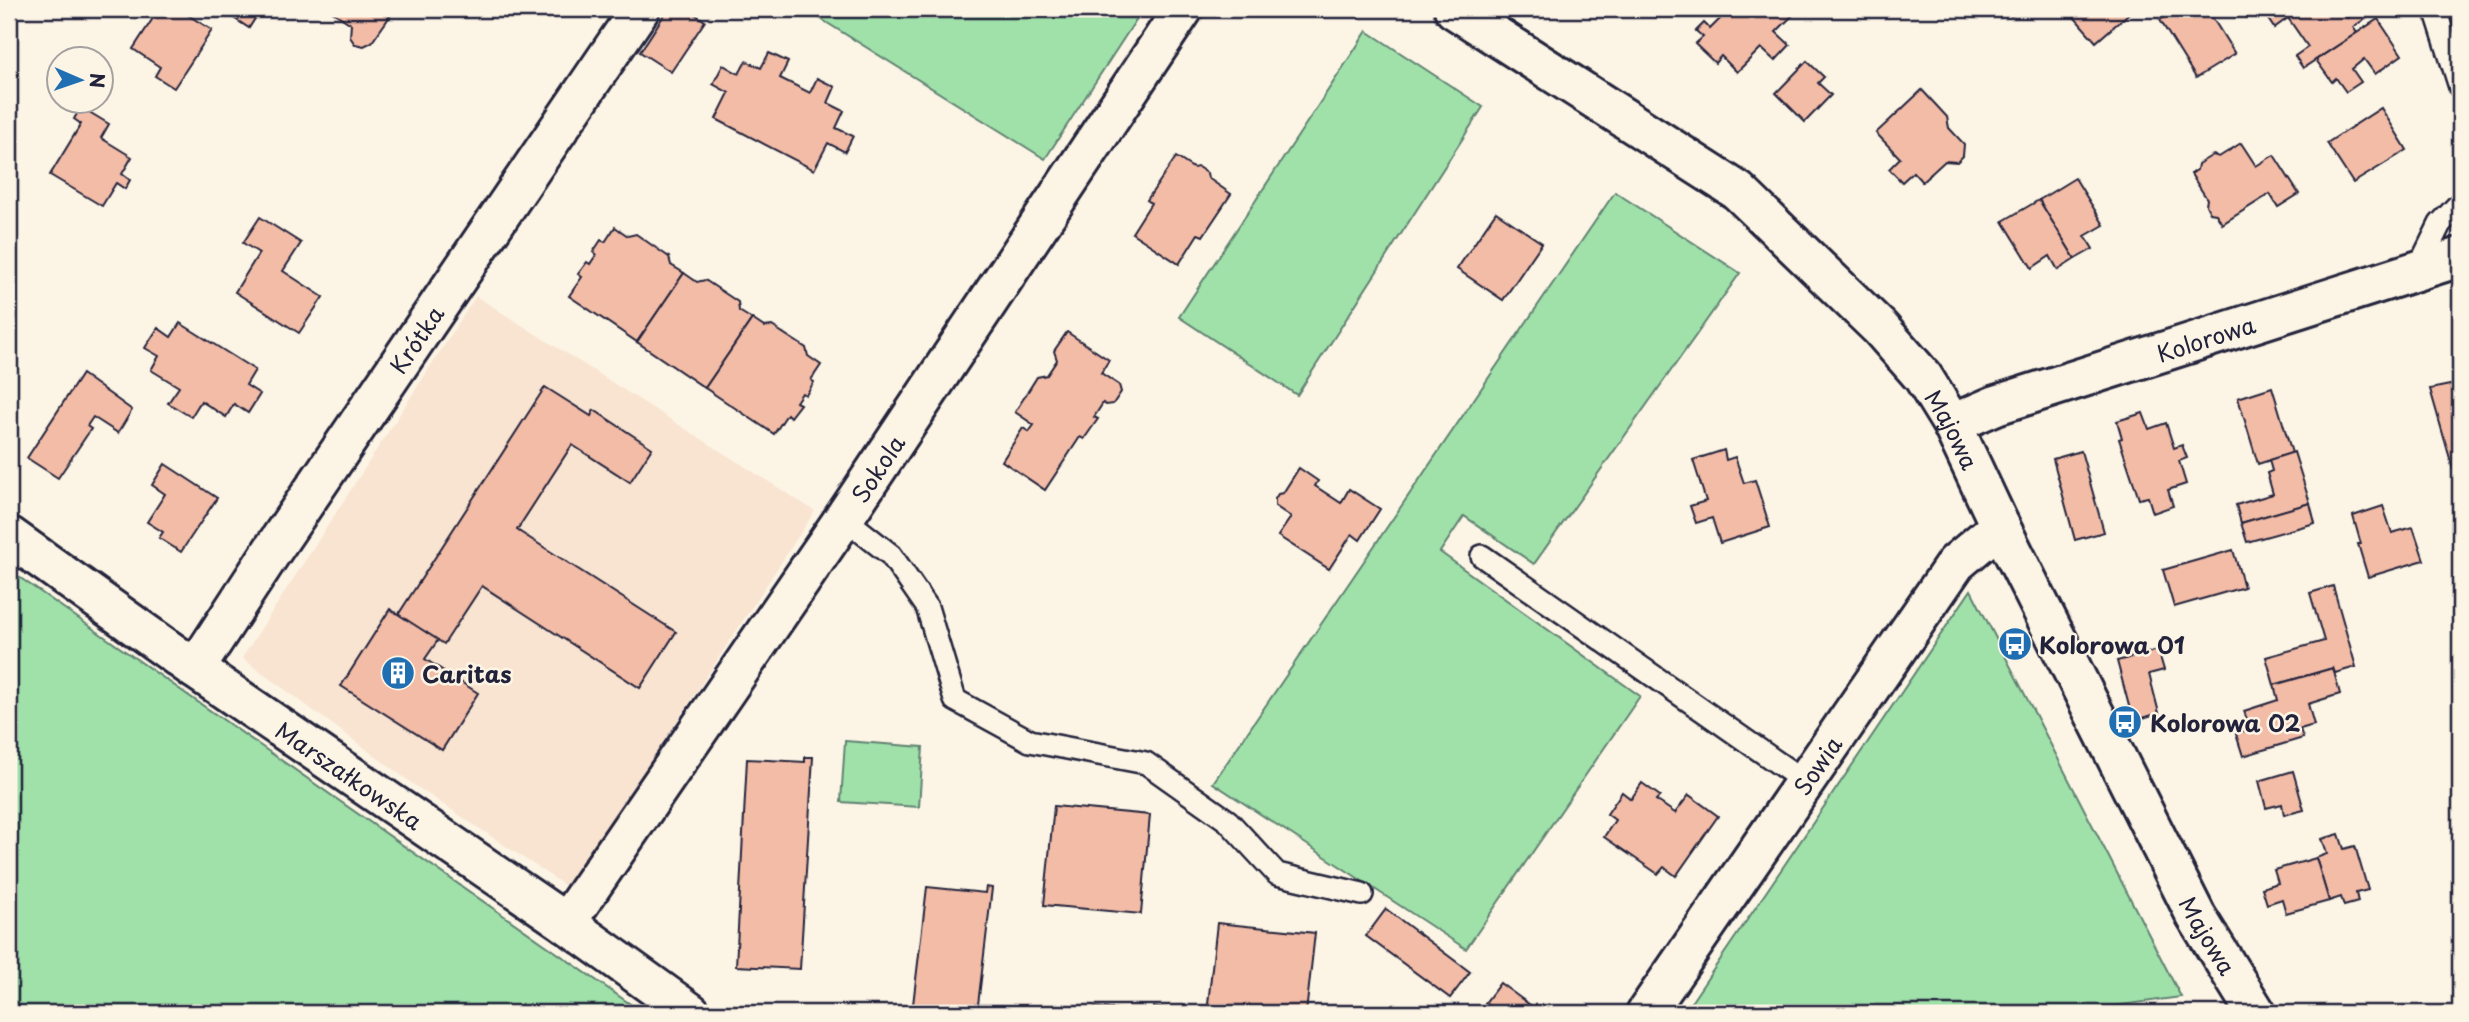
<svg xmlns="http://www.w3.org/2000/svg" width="2469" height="1022" font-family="'Playpen Sans',sans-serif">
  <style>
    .built { fill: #f9e4d2 }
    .green { fill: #a0e1aa; stroke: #618272; stroke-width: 2 }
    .building { fill: #f3bca7; stroke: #22223b; stroke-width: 2 }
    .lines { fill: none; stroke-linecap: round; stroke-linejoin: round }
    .lane-casing { stroke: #22223b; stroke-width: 26 }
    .street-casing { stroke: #22223b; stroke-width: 44 }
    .secondary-casing { stroke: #22223b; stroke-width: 44 }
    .lane { stroke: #fcf5e5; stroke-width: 21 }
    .street { stroke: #fcf5e5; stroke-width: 38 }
    .secondary { stroke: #fcf5e5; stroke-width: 38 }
    .labels { text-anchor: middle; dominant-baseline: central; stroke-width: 5; stroke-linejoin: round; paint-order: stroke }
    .street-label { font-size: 23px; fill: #22223b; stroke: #fcf5e5 }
    .poi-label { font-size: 23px; font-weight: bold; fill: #22223b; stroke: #fcf5e5; text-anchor: start }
  </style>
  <rect width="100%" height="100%" fill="#fcf5e5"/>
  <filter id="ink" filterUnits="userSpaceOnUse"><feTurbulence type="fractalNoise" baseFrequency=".0143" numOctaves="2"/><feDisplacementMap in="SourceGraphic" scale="14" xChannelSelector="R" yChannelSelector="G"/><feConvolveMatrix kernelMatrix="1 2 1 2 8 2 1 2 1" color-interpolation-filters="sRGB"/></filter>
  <g filter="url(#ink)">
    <polygon class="built" points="476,296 815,511 617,813 570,889 417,787 242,658"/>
    <g class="green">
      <polygon points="805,9 1143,9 1045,159"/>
      <polygon points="1367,31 1483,107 1297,395 1179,317"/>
      <polygon points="1615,192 1740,273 1534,564 1464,516 1440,552 1640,696 1466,949 1213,783"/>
      <polygon points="9,570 643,1013 9,1013"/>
      <polygon points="1971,590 2181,997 2062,1013 1684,1013"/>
      <polygon points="845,741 923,747 919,807 841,802"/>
    </g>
    <g class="building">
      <polygon points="159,9 178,9 212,30 174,88 155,76 160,67 133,49"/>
      <polygon points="220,9 261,9 249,28"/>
      <polygon points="328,9 395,9 372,42 364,46 355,44 350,37 351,24"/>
      <polygon points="668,9 687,9 705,21 671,72 640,52"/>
      <polygon points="1720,9 1799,9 1776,32 1790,45 1775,61 1761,48 1737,72 1721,56 1715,63 1695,44 1703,37 1696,31 1704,23 1710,29 1725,14"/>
      <polygon points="2008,9 2026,9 2011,16"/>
      <polygon points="2084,9 2134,9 2096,42 2074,17"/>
      <polygon points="2178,9 2207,9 2235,54 2196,78 2160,20"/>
      <polygon points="2271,9 2341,9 2347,18 2361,9 2371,9 2374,13 2353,27 2357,33 2303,68 2295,56 2308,47 2288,18 2274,28 2264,13"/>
      <polygon points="2378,19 2402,55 2375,74 2364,59 2352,69 2361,82 2346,92 2336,78 2332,82 2316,60"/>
      <polygon points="769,53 788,62 780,78 810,93 817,78 835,87 828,103 844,111 836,128 853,136 845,152 828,143 814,170 716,119 729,93 713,84 723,65 739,74 746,61 761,68"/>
      <polygon points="1807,61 1824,77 1818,83 1831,95 1805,122 1776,93"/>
      <polygon points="1922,90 1947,117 1949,128 1964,144 1963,156 1957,162 1945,161 1922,182 1913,172 1902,182 1889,169 1900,158 1876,133"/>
      <polygon points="81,107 109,124 101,138 132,157 122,174 130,180 125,189 116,183 102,206 50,175 81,124 74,119"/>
      <polygon points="2381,108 2407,150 2353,183 2327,143"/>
      <polygon points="2241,143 2256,166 2274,155 2299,194 2278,207 2270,194 2222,224 2216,214 2210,213 2206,205 2207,199 2191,174 2197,170 2198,164 2213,155 2219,157"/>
      <polygon points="1176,157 1193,168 1198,167 1207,173 1208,178 1231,194 1203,236 1198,234 1179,264 1132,233 1151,203 1147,200"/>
      <polygon points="2075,178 2104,225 2085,236 2093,249 2075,259 2039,200"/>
      <polygon points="2039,200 2075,259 2058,270 2050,256 2032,268 2003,221"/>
      <polygon points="1496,212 1542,243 1503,300 1457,269"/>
      <polygon points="260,217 301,243 283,271 323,297 299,333 235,292 259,253 243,243"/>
      <polygon points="615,227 628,236 636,234 669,257 671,265 684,273 637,342 569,296 582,277 578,274 587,262 590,264 596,255 593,252 601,240 605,242"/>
      <polygon points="684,273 697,282 705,280 738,302 739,311 752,319 705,388 637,342"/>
      <polygon points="752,319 764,327 772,326 806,348 808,356 821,365 811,380 814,382 806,395 802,393 796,402 800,404 790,417 787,414 774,434 705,388"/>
      <polygon points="180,323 255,370 246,385 260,394 248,413 234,404 226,417 201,401 191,417 168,403 179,387 151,370 159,356 145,348 158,328 171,337"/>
      <polygon points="1067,332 1109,360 1101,373 1119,385 1121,392 1113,404 1106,405 1103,403 1094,417 1098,419 1084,439 1080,437 1045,490 1002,461 1023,428 1029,432 1034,425 1015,412 1037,377 1047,375 1057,360 1054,351"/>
      <polygon points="82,374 132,410 118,433 93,417 87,426 91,429 58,478 27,458"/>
      <polygon points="2460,383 2460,467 2453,469 2430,389"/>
      <polygon points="545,387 591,416 594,410 652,448 630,482 572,445 517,530 676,632 640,688 482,586 444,644 398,615"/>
      <polygon points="2272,387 2292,453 2258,464 2238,398"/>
      <polygon points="2143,413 2149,429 2166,423 2174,448 2182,445 2187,458 2179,461 2186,484 2168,490 2173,506 2153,513 2148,497 2139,499 2119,439 2122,438 2117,421"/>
      <polygon points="1724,450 1726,460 1735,457 1744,483 1755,480 1770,527 1720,543 1712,518 1696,523 1690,506 1706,501 1693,460"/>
      <polygon points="2081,451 2104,532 2075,540 2053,459"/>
      <polygon points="2294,452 2310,503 2241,523 2236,505 2273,494 2267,473 2272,471 2269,460"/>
      <polygon points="165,464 217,498 181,552 159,538 163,532 147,522 165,494 152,485"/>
      <polygon points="1299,468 1318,481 1315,486 1341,503 1349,489 1380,509 1360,540 1352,534 1329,569 1278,536 1291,517 1275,506 1275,499 1278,494 1283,493"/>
      <polygon points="2310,503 2315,523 2247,542 2241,523"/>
      <polygon points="2383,506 2392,533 2413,527 2424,560 2368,577 2358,544 2361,544 2353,516"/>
      <polygon points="2233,550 2244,587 2174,607 2163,570"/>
      <polygon points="2333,586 2356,667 2335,673 2333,668 2274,685 2266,657 2324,641 2310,593"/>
      <polygon points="390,609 438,640 425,659 478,693 442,750 341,686"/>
      <polygon points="2158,650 2164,670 2149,674 2159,713 2133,721 2117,661"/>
      <polygon points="2333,668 2340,694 2308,704 2314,725 2300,729 2303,738 2243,756 2236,734 2250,729 2244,711 2278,700 2274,685"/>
      <polygon points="805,757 813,757 800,969 736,966 747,759 805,762"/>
      <polygon points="2293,771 2304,810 2284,815 2282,804 2266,808 2259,781"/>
      <polygon points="1642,783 1660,796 1656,800 1675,813 1689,795 1718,816 1676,876 1664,867 1658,874 1604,837 1615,820 1607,814 1622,792 1631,799"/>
      <polygon points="1054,806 1150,815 1141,914 1044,905"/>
      <polygon points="2339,834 2344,849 2355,846 2368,890 2356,893 2358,902 2344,906 2341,897 2329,901 2316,858 2327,854 2322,839"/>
      <polygon points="2316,858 2329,901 2286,913 2282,899 2267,904 2262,888 2278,883 2274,870"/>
      <polygon points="927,887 985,893 986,887 992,888 977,1013 912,1013"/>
      <polygon points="1386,909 1470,972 1450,998 1366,936"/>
      <polygon points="1217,923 1315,933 1306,1013 1207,1013"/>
      <polygon points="1500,983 1541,1013 1499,1013 1485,1003"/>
      <polygon points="1095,1007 1150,1013 1095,1013"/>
      <polygon points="1153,1007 1162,1008 1161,1013 1152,1013"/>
    </g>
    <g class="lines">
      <g class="lane-casing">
        <g id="lane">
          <polyline points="2435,9 2460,87"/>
          <polyline points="2417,271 2440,224 2460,203"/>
          <polyline points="844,518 891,555 927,607 955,700 1030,741 1146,763 1228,821 1277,874 1362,894"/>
          <polyline points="1482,556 1805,782"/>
        </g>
      </g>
      <g class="street-casing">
        <g id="street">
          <path id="s1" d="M 1952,424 L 1996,405 L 2460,257"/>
          <path id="s2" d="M 9,536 L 195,669 L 566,923 L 691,1013"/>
          <path id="s3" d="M 195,669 L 272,551 L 640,9"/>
          <path id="s4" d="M 566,923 L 844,518 L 1183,9"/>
          <path id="s5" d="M 1646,1013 L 1956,563 L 2000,526"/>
        </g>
      </g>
      <g class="secondary-casing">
        <g id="secondary">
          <path id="s6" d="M 1454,9 L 1738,191 L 1880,328 L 1923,377 L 1952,424 L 2000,526 L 2196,916 L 2256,1013"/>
        </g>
      </g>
      <use href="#lane" class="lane"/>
      <use href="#street" class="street"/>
      <use href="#secondary" class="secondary"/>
    </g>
  </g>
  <defs>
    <g id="bus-disc" transform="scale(1.75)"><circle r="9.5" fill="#1f6fb2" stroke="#fcf5e5"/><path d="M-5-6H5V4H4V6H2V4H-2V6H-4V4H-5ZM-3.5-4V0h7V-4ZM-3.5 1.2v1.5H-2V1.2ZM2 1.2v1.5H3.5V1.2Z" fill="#fff"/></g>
    <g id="building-disc" transform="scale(1.75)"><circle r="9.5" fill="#1f6fb2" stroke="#fcf5e5"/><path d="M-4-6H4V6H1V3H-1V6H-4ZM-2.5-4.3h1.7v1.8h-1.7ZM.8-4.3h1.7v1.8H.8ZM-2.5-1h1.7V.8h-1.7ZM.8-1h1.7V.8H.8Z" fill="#fff"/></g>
  </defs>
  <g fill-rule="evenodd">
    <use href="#bus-disc" x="2015" y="644"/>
    <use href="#building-disc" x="398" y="673"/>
    <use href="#bus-disc" x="2125" y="722"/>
  </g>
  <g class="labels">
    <g class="street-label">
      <text stroke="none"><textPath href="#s3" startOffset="397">Krótka</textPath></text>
      <text stroke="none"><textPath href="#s1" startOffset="268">Kolorowa</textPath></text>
      <text stroke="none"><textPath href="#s6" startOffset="660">Majowa</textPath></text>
      <text stroke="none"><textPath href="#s4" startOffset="551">Sokola</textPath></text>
      <text stroke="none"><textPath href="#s5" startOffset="301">Sowia</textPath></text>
      <text stroke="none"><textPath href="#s2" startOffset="416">Marszałkowska</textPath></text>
      <text stroke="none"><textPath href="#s6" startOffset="1227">Majowa</textPath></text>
    </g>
    <g class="poi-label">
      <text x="2039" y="644">Kolorowa 01</text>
      <text x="422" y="673">Caritas</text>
      <text x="2150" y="722">Kolorowa 02</text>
    </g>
  </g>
  <rect width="2469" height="1022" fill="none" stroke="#fcf5e5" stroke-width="35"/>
  <rect x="18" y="18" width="2434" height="987" fill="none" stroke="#22223b" stroke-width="2.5" filter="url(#ink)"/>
  <g transform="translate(80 80) rotate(92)"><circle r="33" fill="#fcf5e5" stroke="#a5a1a1" stroke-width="2"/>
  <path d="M0-5L12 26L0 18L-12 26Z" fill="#1f6fb2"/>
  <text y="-10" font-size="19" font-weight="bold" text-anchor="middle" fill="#22223b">N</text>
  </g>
</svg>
